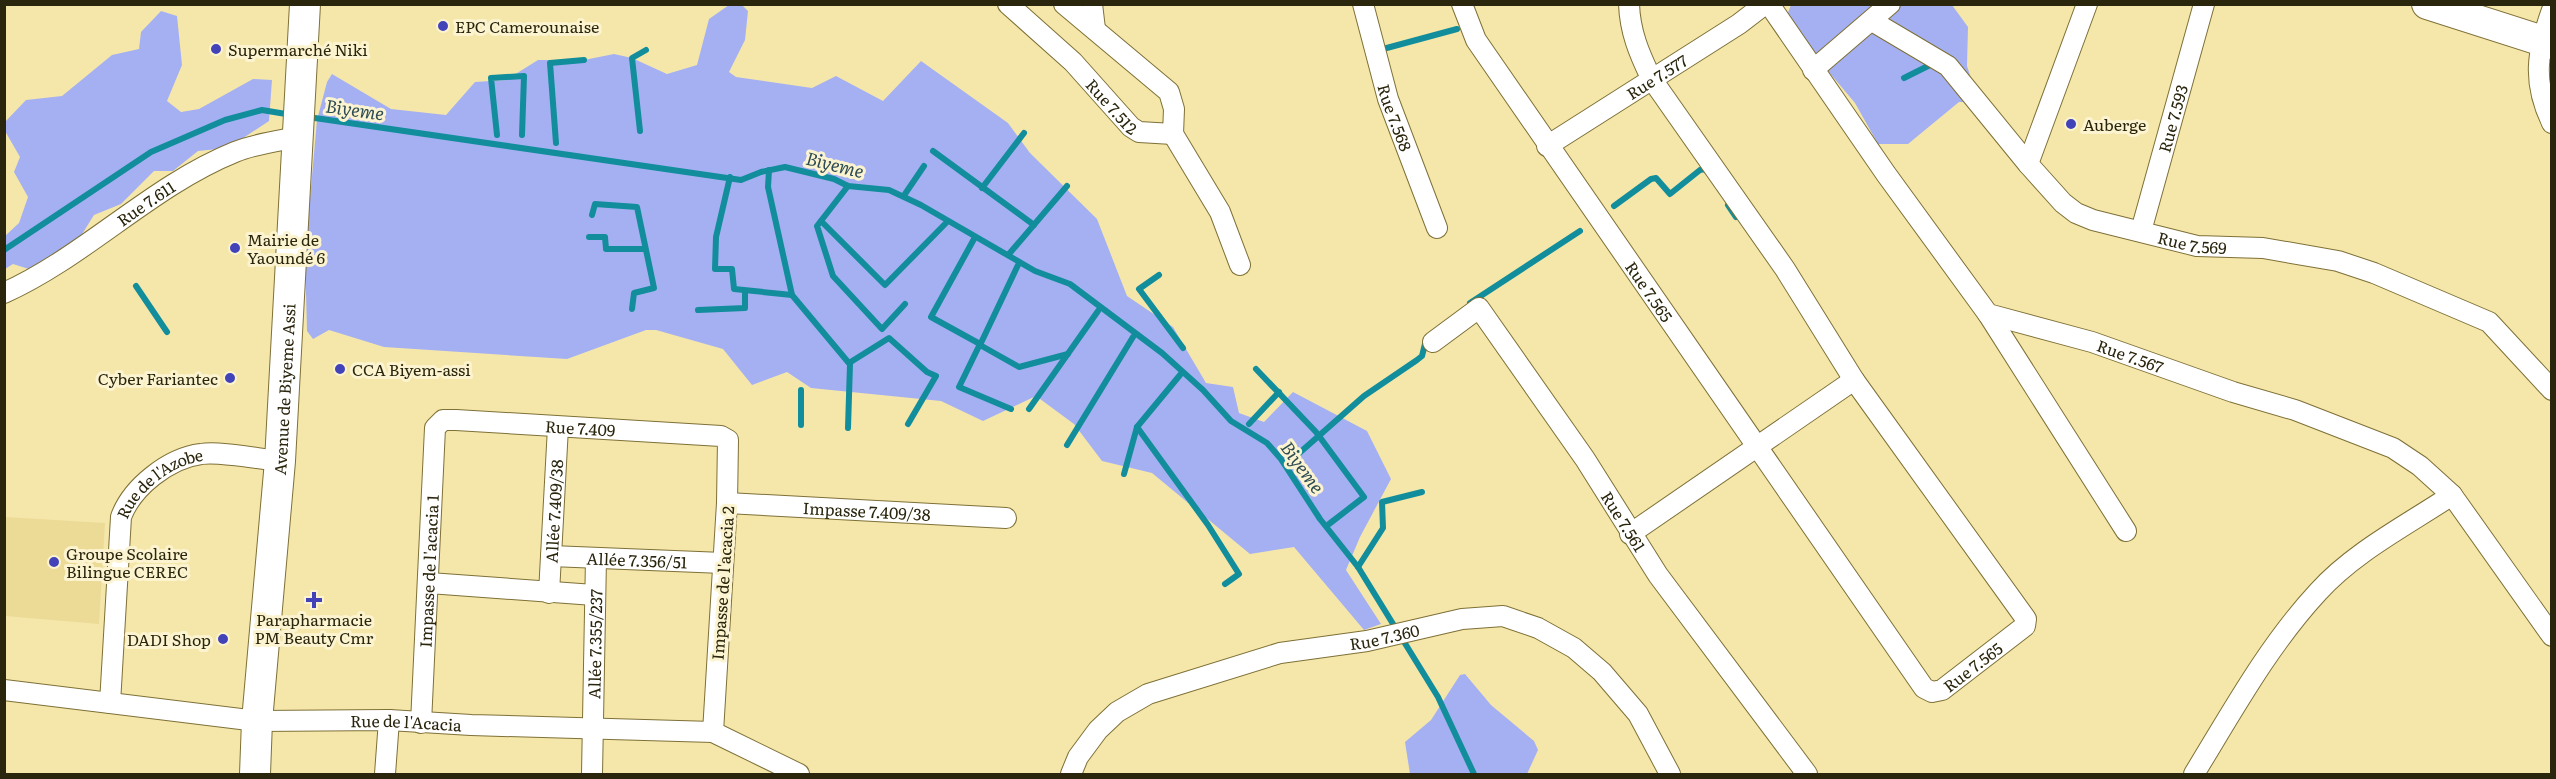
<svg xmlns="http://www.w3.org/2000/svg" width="2556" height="779" font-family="Literata,serif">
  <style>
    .built { fill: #ebdb96 }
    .green { fill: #a5b0f3 }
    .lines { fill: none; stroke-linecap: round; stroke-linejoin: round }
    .stream { stroke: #128d9c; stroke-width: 6 }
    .street-casing { stroke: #7e7037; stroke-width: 22 }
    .primary-casing { stroke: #7e7037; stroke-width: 32 }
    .street { stroke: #fff; stroke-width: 20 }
    .primary { stroke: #fff; stroke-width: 30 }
    .poi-dot { fill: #4243b8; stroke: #fcf4d0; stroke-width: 2 }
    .labels { text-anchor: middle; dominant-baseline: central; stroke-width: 6; stroke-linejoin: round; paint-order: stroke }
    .poi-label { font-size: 16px; fill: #2a250d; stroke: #fcf4d0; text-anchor: start }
    .street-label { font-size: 16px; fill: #2a250d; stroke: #fcf4d0 }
    .water-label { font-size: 18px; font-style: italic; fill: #2e4c53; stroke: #fcf4d0 }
  </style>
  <rect width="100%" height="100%" fill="#f5e7aa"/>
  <polygon class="built" points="5,517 105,523 99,624 5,616"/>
  <g class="green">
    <polygon points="729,5 742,5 748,11 745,40 729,72 736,77 812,88 836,76 883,101 921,61 1008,123 1030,153 1097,219 1127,296 1173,327 1206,383 1233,387 1239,413 1264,422 1293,392 1367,431 1391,479 1360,537 1346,570 1381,624 1364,630 1294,547 1250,554 1152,473 1102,461 1074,424 1036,396 983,421 941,401 811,388 787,372 752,385 723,349 656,330 646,330 567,359 384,347 329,330 313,339 307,331 305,255 317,120 327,82 332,74 391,109 446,115 475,82 506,80 538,60 584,60 614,54 632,58 667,74 697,65 709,19"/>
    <polygon points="1791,5 1952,5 1968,27 1967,66 1979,102 1959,102 1908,144 1878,144 1855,103 1785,20"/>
    <polygon points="161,11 177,16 182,65 167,101 181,112 199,109 253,79 272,80 269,121 228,148 198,151 173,171 154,171 121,204 94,215 74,247 32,270 13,264 5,269 5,236 19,223 28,197 14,172 20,157 5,131 5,122 26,100 62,96 112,55 139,49 141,32"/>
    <polygon points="1465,674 1491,705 1534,741 1538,750 1527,774 1410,774 1405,742 1431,720 1460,675"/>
  </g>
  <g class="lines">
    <g class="stream">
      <polyline points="1383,49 1457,29"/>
      <polyline points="1904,78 1936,62"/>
      <polyline points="308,117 741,180 761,172 785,167 834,179 848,186 889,190 921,205 1035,271 1070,284 1162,353 1203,390 1231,421 1267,443 1281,459 1320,519 1358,567 1438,697 1474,774"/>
      <polyline points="640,131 632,58 646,50"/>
      <polyline points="497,135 491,78 524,76 522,135"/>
      <polyline points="556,143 550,63 584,60"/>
      <polyline points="933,151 1034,225"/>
      <polyline points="769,170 768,187 792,295 848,362"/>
      <polyline points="730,177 716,237 715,269 732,269 734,289 792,295"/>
      <polyline points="848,186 817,226 833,276 882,329 905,304"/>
      <polyline points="982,188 1024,133"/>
      <polyline points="905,194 924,166"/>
      <polyline points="1728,205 1736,217"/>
      <polyline points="1614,206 1651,179 1656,178 1670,194 1700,170 1704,169 1709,173"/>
      <polyline points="592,215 595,204 637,207 654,288 634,293 632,309"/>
      <polyline points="821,221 885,285 946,223"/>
      <polyline points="589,237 605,237 606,249 645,249"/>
      <polyline points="974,239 931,317 980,344 959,387 1011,409"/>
      <polyline points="4,250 151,152 225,120 262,110 292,115"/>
      <polyline points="1009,254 1067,186"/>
      <polyline points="1018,265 980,345 1019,367 1068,354"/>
      <polyline points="1159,275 1139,289 1183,348"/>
      <polyline points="136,286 167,332"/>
      <polyline points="1470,303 1580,231"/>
      <polyline points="698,310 745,308 745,291"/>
      <polyline points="849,363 889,338 927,372 936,376 908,424"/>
      <polyline points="1256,369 1316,432 1364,497 1329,524"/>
      <polyline points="801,390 801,425"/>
      <polyline points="1029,409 1098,311"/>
      <polyline points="1249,424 1279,392"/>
      <polyline points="1137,427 1208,525 1239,574 1225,584"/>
      <polyline points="848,428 850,364"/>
      <polyline points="1067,445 1133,337"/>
      <polyline points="1288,463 1364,396 1417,360 1422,356 1426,340"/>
      <polyline points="1124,474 1137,427 1180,375"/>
      <polyline points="1358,567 1383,528 1382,502 1422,492"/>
    </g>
    <g class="street-casing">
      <g id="street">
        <path id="s1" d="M 1008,4 L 1073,62 L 1131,127 L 1139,132 L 1173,134 L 1174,109 L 1169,92 L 1064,4"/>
        <polyline points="1092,4 1095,29"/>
        <path id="s2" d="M 1363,4 L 1388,99 L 1437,228"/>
        <path id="s3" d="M 1462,4 L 1476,40 L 1924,688 L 1932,692 L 1942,690 L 2025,626 L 2026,619 L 1854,380 L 1785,269 L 1651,78 C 1639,53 1630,32 1629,4"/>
        <path id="s4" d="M 1769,4 L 1886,174 L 1988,314 L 2092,342 L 2233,392 L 2295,410 L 2393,448 L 2420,466 L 2452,495 L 2552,636"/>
        <path d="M 2552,10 C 2537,52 2532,82 2552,123"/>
        <path id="s5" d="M 1872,21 L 1948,66 L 2028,164 L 2063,203 L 2076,213 L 2093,220 L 2197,246 L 2263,248 L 2338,261 L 2374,273 L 2489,322 L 2552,390"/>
        <polyline points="1813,70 1890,4"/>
        <polyline points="1173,134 1220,212 1240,265"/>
        <path id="s6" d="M 1547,146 L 1739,24 L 1765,4"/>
        <polyline points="2028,164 2087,4"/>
        <path id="s7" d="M 2141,231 L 2204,4"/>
        <path id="s8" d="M 4,293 C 86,256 151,186 235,152 C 254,144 278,141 298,137"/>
        <polyline points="1988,314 2126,531"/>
        <path id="s9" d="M 1433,342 L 1479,308 L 1585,459 L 1658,575 L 1807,774"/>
        <path id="s10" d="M 727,503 L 1006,518"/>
        <polyline points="1630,534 1854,380"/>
        <path id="s11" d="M 551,556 L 723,563"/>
        <polyline points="429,583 594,595"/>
        <path id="s12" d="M 549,593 L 558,427"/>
        <path id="s13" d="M 4,690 L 257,721 L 389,720 L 471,725 L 713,732 L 799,774"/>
        <path id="s14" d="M 110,703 L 121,517 C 132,487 169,458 201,454 C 220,451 259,459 280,461"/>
        <path id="s15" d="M 421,723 L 435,428 L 443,420 L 456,420 L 721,436 L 728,440 L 727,503 L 713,732"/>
        <polyline points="385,774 389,720"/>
        <path id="s16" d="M 592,774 L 596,558"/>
        <path id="s17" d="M 1071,774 L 1078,757 L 1098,730 L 1117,712 L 1148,694 L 1280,653 L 1367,641 L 1462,619 L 1503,616 L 1538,628 L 1574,648 L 1602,672 L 1638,714 L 1670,774"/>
        <path d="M 2194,774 C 2232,712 2268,646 2318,592 C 2354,552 2407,525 2452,495"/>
      </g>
    </g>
    <g class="primary-casing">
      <g id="primary">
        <polyline points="2427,4 2552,44"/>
        <path id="s18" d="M 255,774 L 257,721 L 280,461 L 305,4"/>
      </g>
    </g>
    <use href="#street" class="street"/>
    <use href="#primary" class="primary"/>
  </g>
  <g class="poi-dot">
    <circle cx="443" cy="26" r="6"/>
    <circle cx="216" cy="49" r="6"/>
    <circle cx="2071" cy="124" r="6"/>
    <circle cx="235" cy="248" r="6"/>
    <circle cx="340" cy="369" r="6"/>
    <circle cx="230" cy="378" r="6"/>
    <circle cx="54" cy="562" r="6"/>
    <path d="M311 591h6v6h6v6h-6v6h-6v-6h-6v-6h6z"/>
    <circle cx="223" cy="639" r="6"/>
  </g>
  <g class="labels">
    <g class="poi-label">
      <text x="455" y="26">EPC Camerounaise</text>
      <text x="228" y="49">Supermarché Niki</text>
      <text x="2083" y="124">Auberge</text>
      <text x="247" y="239">Mairie de<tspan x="247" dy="18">Yaoundé 6</tspan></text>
      <text x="352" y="369">CCA Biyem-assi</text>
      <text x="218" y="378" text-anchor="end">Cyber Fariantec</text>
      <text x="66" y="553">Groupe Scolaire<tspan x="66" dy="18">Bilingue CEREC</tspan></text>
      <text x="314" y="619" text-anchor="middle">Parapharmacie<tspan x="314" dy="18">PM Beauty Cmr</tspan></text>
      <text x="211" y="639" text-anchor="end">DADI Shop</text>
    </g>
    <g class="street-label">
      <text stroke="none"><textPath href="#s6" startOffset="130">Rue 7.577</textPath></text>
      <text stroke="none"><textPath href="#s1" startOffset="146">Rue 7.512</textPath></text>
      <text stroke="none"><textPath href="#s7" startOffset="117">Rue 7.593</textPath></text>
      <text stroke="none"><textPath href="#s2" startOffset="118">Rue 7.568</textPath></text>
      <text stroke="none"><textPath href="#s8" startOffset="168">Rue 7.611</textPath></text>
      <text stroke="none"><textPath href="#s5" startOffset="404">Rue 7.569</textPath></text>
      <text stroke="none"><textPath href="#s3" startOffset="344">Rue 7.565</textPath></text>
      <text stroke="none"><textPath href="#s4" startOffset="528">Rue 7.567</textPath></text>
      <text stroke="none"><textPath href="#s18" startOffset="386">Avenue de Biyeme Assi</textPath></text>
      <text stroke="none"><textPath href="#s15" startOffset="444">Rue 7.409</textPath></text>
      <text stroke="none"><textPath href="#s14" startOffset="240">Rue de l'Azobe</textPath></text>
      <text stroke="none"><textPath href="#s12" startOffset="82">Allée 7.409/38</textPath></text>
      <text stroke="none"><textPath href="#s10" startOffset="140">Impasse 7.409/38</textPath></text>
      <text stroke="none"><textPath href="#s9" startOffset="315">Rue 7.561</textPath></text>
      <text stroke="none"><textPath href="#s11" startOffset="86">Allée 7.356/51</textPath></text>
      <text stroke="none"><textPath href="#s15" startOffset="152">Impasse de l'acacia 1</textPath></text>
      <text transform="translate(722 583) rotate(-86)">Impasse de l'acacia 2</text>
      <text stroke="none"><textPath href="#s17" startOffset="358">Rue 7.360</textPath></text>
      <text stroke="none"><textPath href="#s16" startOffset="130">Allée 7.355/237</textPath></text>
      <text stroke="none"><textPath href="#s3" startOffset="884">Rue 7.565</textPath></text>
      <text stroke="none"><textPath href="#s13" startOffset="404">Rue de l'Acacia</textPath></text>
    </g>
    <g class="water-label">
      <text transform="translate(355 109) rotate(8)">Biyeme</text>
      <text transform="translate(835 164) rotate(14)">Biyeme</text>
      <text transform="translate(1303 467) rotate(54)">Biyeme</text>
    </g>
  </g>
  <rect width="2556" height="779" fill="none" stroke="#2a250d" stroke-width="12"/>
</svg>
